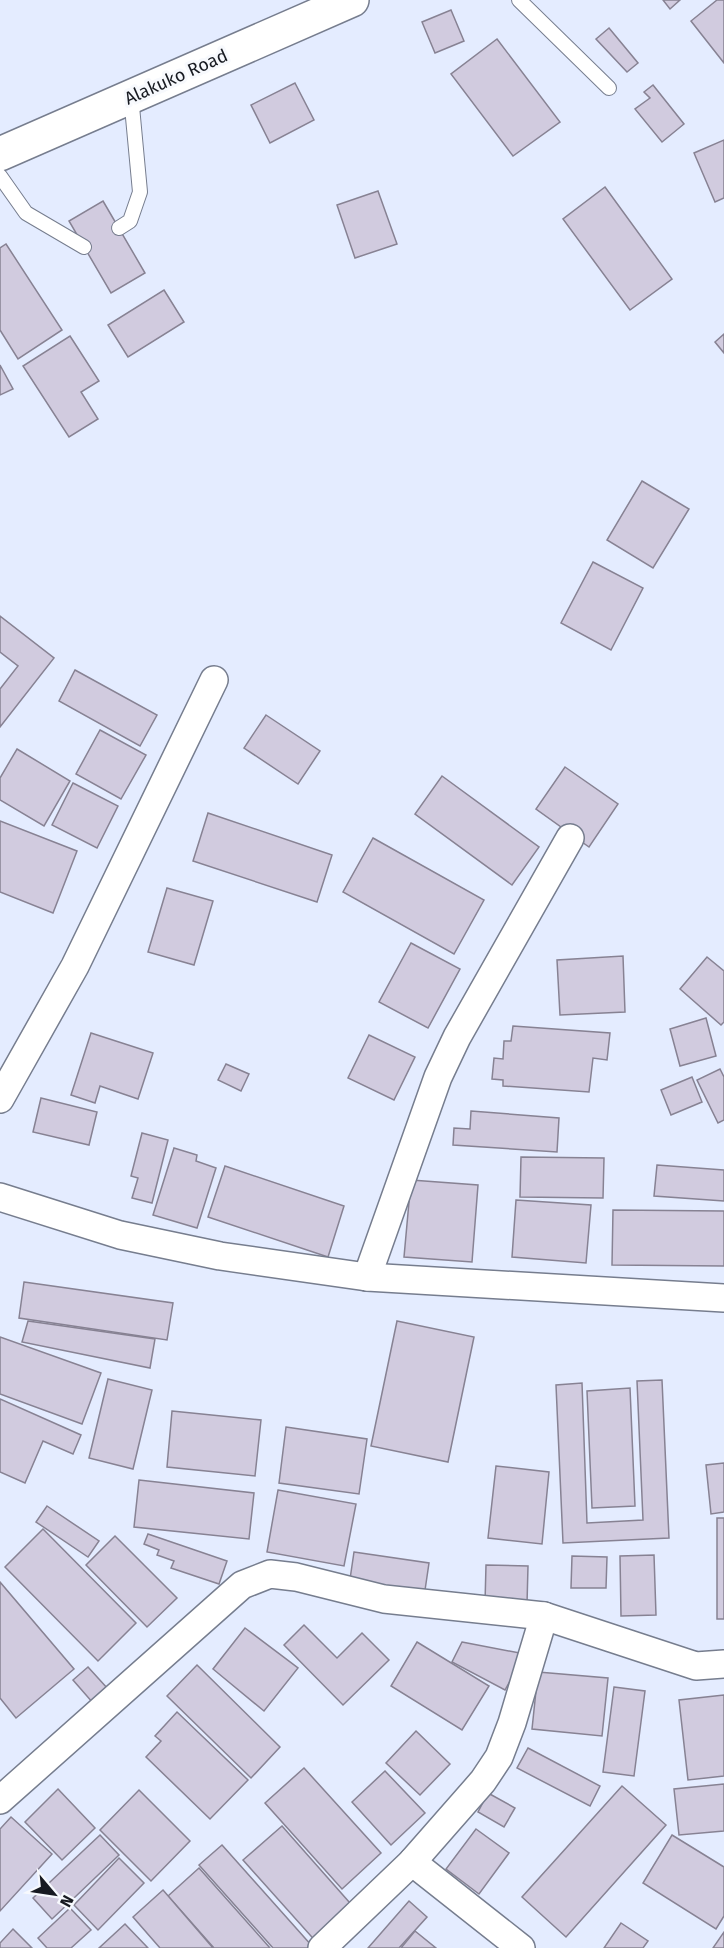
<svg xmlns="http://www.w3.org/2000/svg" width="724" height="1948" font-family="'Fira Sans',sans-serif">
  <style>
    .building { fill: #d1cbdf; stroke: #878293; stroke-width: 1.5 }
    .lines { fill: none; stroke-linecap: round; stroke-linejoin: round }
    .service-casing { stroke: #767d8e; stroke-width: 16 }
    .minor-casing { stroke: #767d8e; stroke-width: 30 }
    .secondary-casing { stroke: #767d8e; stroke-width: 36 }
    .service { stroke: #fff; stroke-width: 14 }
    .minor { stroke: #fff; stroke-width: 27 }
    .secondary { stroke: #fff; stroke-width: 33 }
    .labels { text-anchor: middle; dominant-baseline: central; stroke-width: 6; stroke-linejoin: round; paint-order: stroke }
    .street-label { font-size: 18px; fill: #171a21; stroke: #f7f9fd }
  </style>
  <rect width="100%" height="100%" fill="#e4ecff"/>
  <g class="building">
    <polygon points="663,0 680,0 670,9"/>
    <polygon points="717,0 724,0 724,63 691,21"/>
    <polygon points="451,10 464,41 435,53 422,22"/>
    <polygon points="609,28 638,63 627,72 596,39"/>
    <polygon points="497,39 560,122 513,156 451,74"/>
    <polygon points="295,83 314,120 270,143 251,105"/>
    <polygon points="653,85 684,124 662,142 635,109 650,98 644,92"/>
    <polygon points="724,140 724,198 715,202 694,153"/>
    <polygon points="605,187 672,279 630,310 563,219"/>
    <polygon points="378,191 397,244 355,258 337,205"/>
    <polygon points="103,201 145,273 111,293 69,221"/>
    <polygon points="6,244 62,330 18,359 0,330 0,248"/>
    <polygon points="164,290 184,322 128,357 108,325"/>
    <polygon points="724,334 724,353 715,342"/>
    <polygon points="70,336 99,381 81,392 98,419 69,437 23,366"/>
    <polygon points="0,365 13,389 0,395"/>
    <polygon points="642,481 689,509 653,568 607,540"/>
    <polygon points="593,562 643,588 611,650 561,623"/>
    <polygon points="0,616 54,658 0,727 0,689 18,666 0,652"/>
    <polygon points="75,670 157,715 140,746 59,701"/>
    <polygon points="266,715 320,751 298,784 244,748"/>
    <polygon points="100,730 146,755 121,799 76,774"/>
    <polygon points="17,749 70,781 44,826 0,800 0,778"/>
    <polygon points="565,767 618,804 589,847 536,809"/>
    <polygon points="442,776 539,847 512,885 415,814"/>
    <polygon points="73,783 118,806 97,848 52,825"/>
    <polygon points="208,813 332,855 317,902 193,861"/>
    <polygon points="0,821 77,851 53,913 0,892"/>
    <polygon points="373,838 484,900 454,954 343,892"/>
    <polygon points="167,888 213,901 194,965 148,952"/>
    <polygon points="411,943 460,969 428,1028 379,1002"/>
    <polygon points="623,956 625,1012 560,1015 557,960"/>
    <polygon points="707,957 724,971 724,1022 721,1025 680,989"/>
    <polygon points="706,1018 716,1056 680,1066 670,1029"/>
    <polygon points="513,1026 610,1033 607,1060 593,1058 589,1092 503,1086 503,1080 492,1079 494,1058 503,1059 504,1041 511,1041"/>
    <polygon points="91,1033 153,1053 138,1099 100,1086 95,1103 71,1095"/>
    <polygon points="369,1035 415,1057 394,1100 348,1078"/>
    <polygon points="226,1064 249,1074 241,1091 218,1080"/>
    <polygon points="720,1069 724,1077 724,1120 718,1123 697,1080"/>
    <polygon points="692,1077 702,1102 671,1115 661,1090"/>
    <polygon points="41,1098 97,1112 89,1145 33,1132"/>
    <polygon points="471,1111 559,1118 557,1152 453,1145 454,1128 470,1129"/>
    <polygon points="142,1133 168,1140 152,1203 132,1198 138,1178 131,1176"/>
    <polygon points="174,1148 197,1155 196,1161 216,1168 197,1228 153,1215"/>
    <polygon points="521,1157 604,1158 603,1198 520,1197"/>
    <polygon points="657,1165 724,1170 724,1201 654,1196"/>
    <polygon points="225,1166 344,1206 328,1257 208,1217"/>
    <polygon points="411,1180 478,1185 472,1262 404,1257"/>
    <polygon points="516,1200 591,1205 586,1263 512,1257"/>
    <polygon points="613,1210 724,1211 724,1266 612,1265"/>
    <polygon points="24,1282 173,1303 167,1340 19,1318"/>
    <polygon points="28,1321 155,1339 150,1368 22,1342"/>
    <polygon points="397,1321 474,1337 448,1462 371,1446"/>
    <polygon points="0,1337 101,1373 82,1424 0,1394"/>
    <polygon points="108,1379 152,1390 133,1469 89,1458"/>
    <polygon points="662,1380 669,1538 563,1543 556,1385 582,1383 587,1523 643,1520 637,1381"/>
    <polygon points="630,1388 635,1506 592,1508 587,1391"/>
    <polygon points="0,1399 81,1435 73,1454 43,1441 25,1483 0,1472"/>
    <polygon points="172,1411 261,1420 255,1476 167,1467"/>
    <polygon points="286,1427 367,1439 359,1494 279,1483"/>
    <polygon points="724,1463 724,1512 711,1514 706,1465"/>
    <polygon points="496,1466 549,1472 542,1544 488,1538"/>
    <polygon points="139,1480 254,1493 249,1539 134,1527"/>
    <polygon points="278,1490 356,1504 344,1566 267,1552"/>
    <polygon points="47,1506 99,1541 88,1557 36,1522"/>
    <rect x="717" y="1518" width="7" height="101"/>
    <polygon points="43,1529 136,1623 98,1661 5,1567"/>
    <polygon points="148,1534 227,1561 219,1584 171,1568 174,1561 157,1555 159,1550 144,1544"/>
    <polygon points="115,1536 177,1598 147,1627 86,1565"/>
    <polygon points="354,1552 429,1563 424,1597 349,1586"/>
    <polygon points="654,1555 656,1615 621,1616 620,1556"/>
    <polygon points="572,1556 607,1557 606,1588 571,1588"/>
    <polygon points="486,1565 528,1566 527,1604 485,1603"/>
    <polygon points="0,1582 74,1669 16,1718 0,1698"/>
    <polygon points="304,1625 337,1658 362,1633 389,1660 343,1705 284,1645"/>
    <polygon points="245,1628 298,1668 264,1711 213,1669"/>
    <polygon points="417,1642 489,1686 462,1730 391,1686"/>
    <polygon points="462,1642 525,1654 505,1690 452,1662"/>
    <polygon points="197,1665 280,1747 251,1778 167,1696"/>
    <polygon points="88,1667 108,1689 93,1703 73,1680"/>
    <polygon points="538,1672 608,1678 602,1736 532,1729"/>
    <polygon points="614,1687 645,1691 634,1776 603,1772"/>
    <polygon points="724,1695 724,1776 688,1780 679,1700"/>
    <polygon points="177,1712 248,1780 210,1819 146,1757 161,1741 155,1736"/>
    <polygon points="416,1731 450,1764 420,1795 386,1763"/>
    <polygon points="528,1748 600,1786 590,1806 517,1768"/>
    <polygon points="304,1768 381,1853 342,1889 265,1803"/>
    <polygon points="385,1771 425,1813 391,1845 352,1802"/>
    <polygon points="724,1784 724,1831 679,1835 674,1789"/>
    <polygon points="622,1786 666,1825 566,1937 522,1897"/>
    <polygon points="58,1789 95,1828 62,1860 25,1822"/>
    <polygon points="139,1790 190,1841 151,1881 100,1830"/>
    <polygon points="488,1793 515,1808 504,1827 478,1812"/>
    <polygon points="11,1817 52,1854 0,1911 0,1829"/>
    <polygon points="282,1826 357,1911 319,1945 243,1860"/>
    <polygon points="476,1829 509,1853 479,1894 446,1869"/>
    <polygon points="100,1835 119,1855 52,1919 33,1898"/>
    <polygon points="672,1835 724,1867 724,1916 716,1929 643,1883"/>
    <polygon points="222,1845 312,1946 310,1948 273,1948 199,1865"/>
    <polygon points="119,1858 144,1883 98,1930 74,1905"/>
    <polygon points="199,1868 270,1948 214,1948 168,1896"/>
    <polygon points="163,1890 213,1948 160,1948 133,1917"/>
    <polygon points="409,1901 427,1917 399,1948 368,1948"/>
    <polygon points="70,1908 91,1930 71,1948 47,1948 38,1938"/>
    <polygon points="621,1923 648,1941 643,1948 604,1948"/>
    <polygon points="125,1924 148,1948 99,1948"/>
    <polygon points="13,1929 32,1948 0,1948 0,1943"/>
    <polygon points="415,1931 436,1948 401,1948"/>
    <polygon points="724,1932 724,1948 713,1948"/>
  </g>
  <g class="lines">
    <g class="service-casing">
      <g id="service">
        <polyline points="519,0 609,88"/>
        <polyline points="0,176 26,213 84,247"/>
        <polyline points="119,228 130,221 140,192 131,96"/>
      </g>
    </g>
    <g class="minor-casing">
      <g id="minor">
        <polyline points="0,1099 75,966 214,680"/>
        <polyline points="0,1197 120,1235 220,1256 367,1277 724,1298"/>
        <polyline points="367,1277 438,1077 457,1037 570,838"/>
        <polyline points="0,1800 242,1585 270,1574 296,1577 384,1599 544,1616 696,1666 724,1664"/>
        <polyline points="412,1862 521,1948"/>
        <polyline points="322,1948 412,1862 483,1781 499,1757 512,1723 544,1616"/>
      </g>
    </g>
    <g class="secondary-casing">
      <polyline id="secondary" points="0,154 352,0"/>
    </g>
    <use href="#service" class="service"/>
    <use href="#minor" class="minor"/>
    <use href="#secondary" class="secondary"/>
  </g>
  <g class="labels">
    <g class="street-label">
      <text transform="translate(176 77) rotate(-24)">Alakuko Road</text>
    </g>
  </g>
  <g transform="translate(54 1894) rotate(119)" stroke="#f7f9fd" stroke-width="4.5" paint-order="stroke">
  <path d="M0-4.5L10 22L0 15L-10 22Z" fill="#171a21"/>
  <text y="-9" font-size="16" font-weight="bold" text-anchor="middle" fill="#171a21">N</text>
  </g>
</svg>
